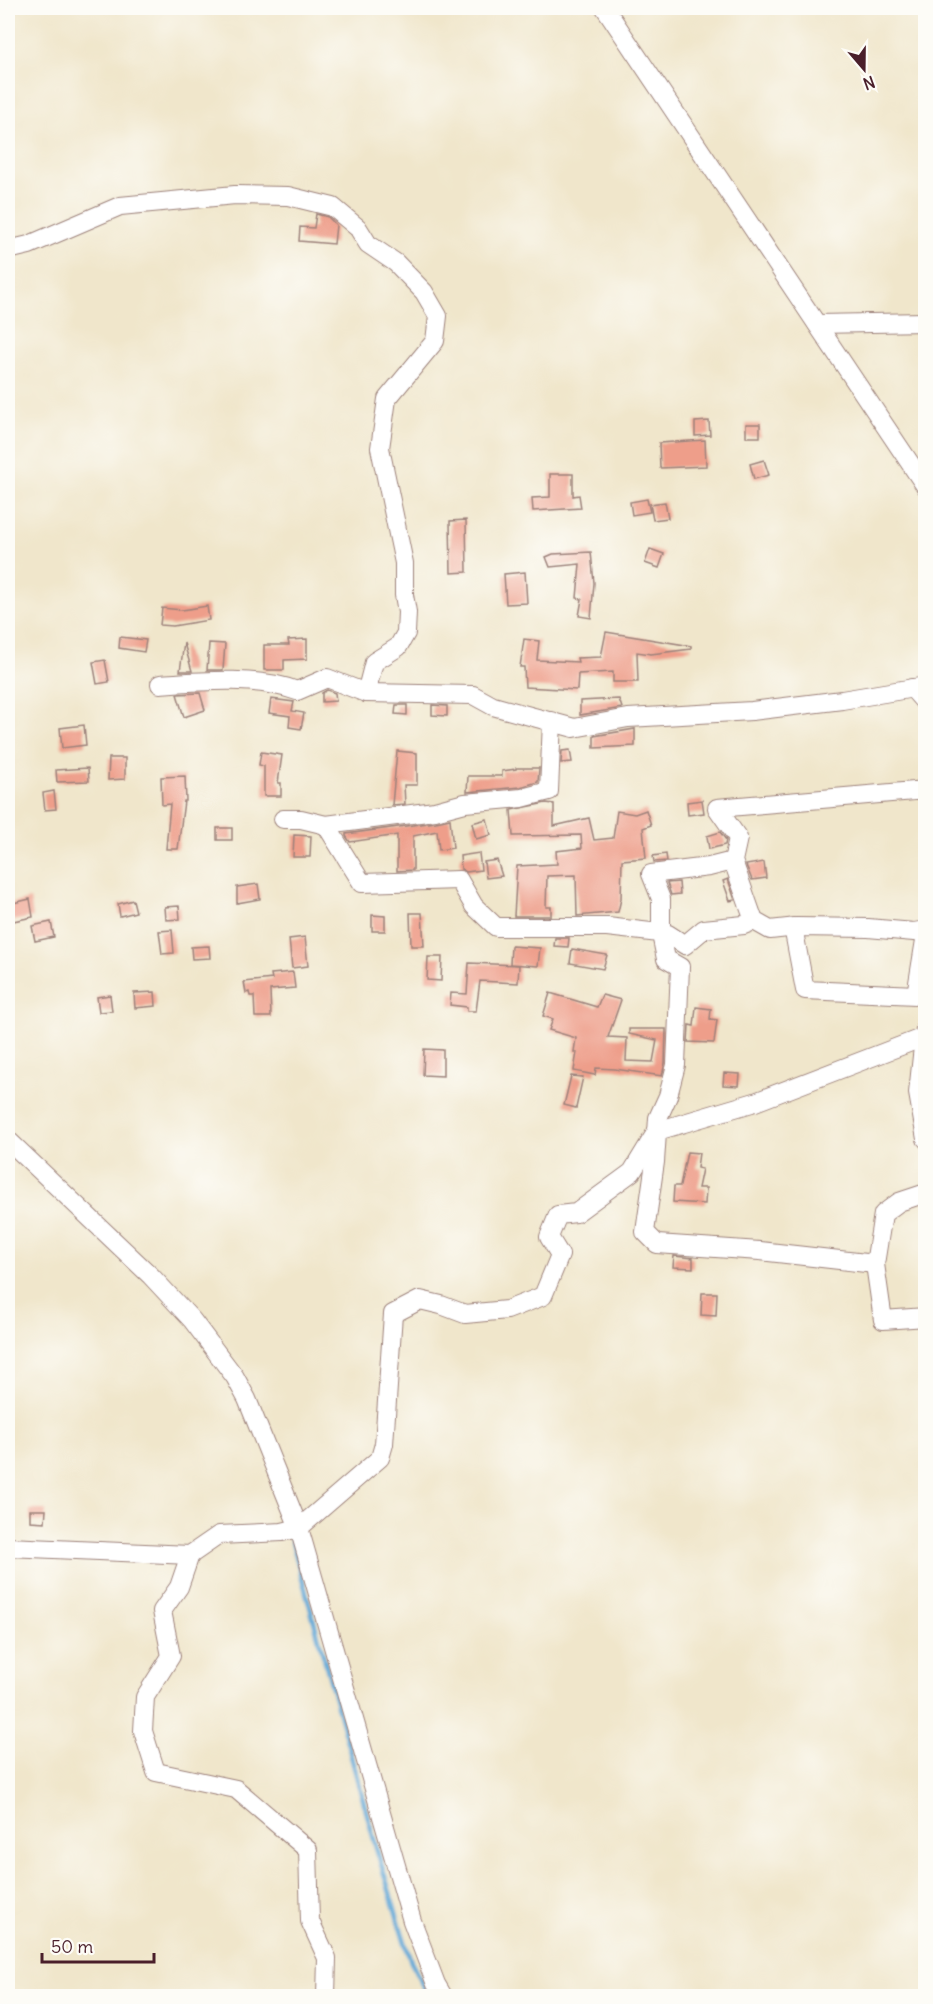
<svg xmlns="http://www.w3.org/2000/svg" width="933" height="2004" font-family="Delius,sans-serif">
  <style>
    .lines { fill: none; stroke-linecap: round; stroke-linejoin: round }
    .stream { stroke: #61a9d8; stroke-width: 4.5 }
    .building { fill: #ee9e8a }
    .minor-casing { stroke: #9d827b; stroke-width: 20 }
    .minor { stroke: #fff; stroke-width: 18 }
  </style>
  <rect width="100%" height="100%" fill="#fdfcf7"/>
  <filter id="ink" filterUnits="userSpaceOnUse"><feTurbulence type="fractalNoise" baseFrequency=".0167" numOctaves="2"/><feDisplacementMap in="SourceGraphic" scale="12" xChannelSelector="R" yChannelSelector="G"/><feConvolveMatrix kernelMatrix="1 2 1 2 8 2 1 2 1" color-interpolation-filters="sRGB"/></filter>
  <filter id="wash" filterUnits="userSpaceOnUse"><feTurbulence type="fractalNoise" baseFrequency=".008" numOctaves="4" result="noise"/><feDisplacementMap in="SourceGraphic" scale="24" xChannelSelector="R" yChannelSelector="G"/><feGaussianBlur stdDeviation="1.35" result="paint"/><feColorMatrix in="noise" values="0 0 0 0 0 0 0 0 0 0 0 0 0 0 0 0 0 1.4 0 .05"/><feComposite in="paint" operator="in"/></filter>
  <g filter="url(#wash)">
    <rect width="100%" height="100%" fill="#f0e6cb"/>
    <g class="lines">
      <g class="stream">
        <polyline points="278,1505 287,1526"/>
        <polyline points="290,1534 376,1847 411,1962 428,1996"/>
      </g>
    </g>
    <g id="blocks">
      <g class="building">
        <polygon points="316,214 328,217 336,225 334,244 299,241 300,227 314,228"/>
        <polygon points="709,421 710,435 695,436 695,422"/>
        <rect x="746" y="424" width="14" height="13"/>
        <polygon points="705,440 706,466 660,468 659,443"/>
        <polygon points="764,460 769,475 754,479 750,464"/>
        <polygon points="550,474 573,474 573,496 579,495 581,508 533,511 532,498 550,497"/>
        <polygon points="647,499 650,512 632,515 630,502"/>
        <polygon points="665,502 668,518 653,520 650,504"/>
        <polygon points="466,520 467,572 451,573 450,521"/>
        <polygon points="650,549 664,554 659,568 645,563"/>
        <polygon points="591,552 594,583 591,618 579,616 582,599 577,598 580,564 550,567 546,557 553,554"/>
        <polygon points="525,572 527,603 506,604 504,574"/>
        <polygon points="207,606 209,620 173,626 160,625 162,608 182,610"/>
        <polygon points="606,632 691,646 691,649 651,654 637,652 638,682 613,682 613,672 578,674 577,690 525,687 524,667 520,667 524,639 539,641 537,660 578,662 577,658 601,657"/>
        <polygon points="120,637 146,640 144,652 119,648"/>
        <polygon points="307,639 307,659 284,660 284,670 264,670 264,645 289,645 288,640"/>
        <polygon points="184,643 192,671 180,671"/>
        <polygon points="209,643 225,644 223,670 207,670"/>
        <polygon points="105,660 109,682 97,684 93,662"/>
        <polygon points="327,690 335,693 336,701 322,702 322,693"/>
        <polygon points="200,693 205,710 184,717 177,694"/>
        <polygon points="271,699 294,702 292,711 304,713 301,729 289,727 290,716 269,713"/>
        <polygon points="619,699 622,708 580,715 580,701"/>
        <polygon points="396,705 407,705 407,715 395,714"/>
        <polygon points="432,705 447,706 447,716 432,715"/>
        <polygon points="84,725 86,745 62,748 60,728"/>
        <polygon points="635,729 635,746 594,748 594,736"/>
        <polygon points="570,750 572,762 561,763 562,751"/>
        <polygon points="397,751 417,753 417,785 404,785 405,804 392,805"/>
        <polygon points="261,752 282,755 278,783 281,783 281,796 264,796 264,766 259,765"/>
        <polygon points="109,758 125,758 125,779 108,780"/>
        <polygon points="88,768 89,781 57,782 56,770"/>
        <polygon points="516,768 539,768 538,782 520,787 467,792 468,776 502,776 502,771 516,769"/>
        <polygon points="185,776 186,801 184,801 178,849 166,849 170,804 162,805 161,777"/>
        <polygon points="54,791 56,809 45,810 43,793"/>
        <polygon points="702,800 704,813 688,815 687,802"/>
        <polygon points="546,803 554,804 554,826 589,818 594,840 613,838 617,811 635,814 646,810 651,825 643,828 646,858 622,860 621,899 618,912 577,916 576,875 547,876 546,907 551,907 551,916 514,916 517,866 557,864 556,851 582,848 581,835 513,836 511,810"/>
        <polygon points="450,819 453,848 439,850 437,831 413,836 413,870 397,871 397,835 350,842 346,836 346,834 436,822"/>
        <polygon points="487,819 491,835 476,839 472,823"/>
        <rect x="217" y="828" width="15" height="12"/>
        <polygon points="720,832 726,840 725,845 709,849 707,836"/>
        <polygon points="294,835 311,836 310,857 293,857"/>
        <polygon points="479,853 481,870 466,872 461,869 460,856"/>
        <polygon points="666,854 667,861 654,862 653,856"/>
        <polygon points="497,860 502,876 486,878 484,862"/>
        <polygon points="764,862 766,878 752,880 746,865"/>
        <polygon points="728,879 735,900 730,901 723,881"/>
        <polygon points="679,882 680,894 671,895 667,883"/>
        <polygon points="258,884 260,899 237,903 237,887"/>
        <polygon points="30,899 33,917 13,921 9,904"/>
        <polygon points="133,900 136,912 120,916 118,904"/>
        <polygon points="179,906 180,919 166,920 165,907"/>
        <polygon points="410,913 422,913 424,946 411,946"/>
        <polygon points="372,915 385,916 385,931 372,931"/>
        <polygon points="51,922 54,937 35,941 32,926"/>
        <polygon points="172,930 174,953 162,954 159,931"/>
        <polygon points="305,937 308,966 292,968 289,939"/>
        <polygon points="555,938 569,938 568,947 554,946"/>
        <polygon points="209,946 210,958 192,959 191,947"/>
        <polygon points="511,946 540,948 538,966 510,964"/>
        <polygon points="572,949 607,955 603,969 570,963"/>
        <polygon points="428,957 442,957 441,981 427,980"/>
        <polygon points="469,963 519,965 518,983 480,981 476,1011 467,1011 467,1007 450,1005 451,993 467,994"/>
        <polygon points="293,972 295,988 270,990 271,1017 255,1017 254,996 250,996 249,992 246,993 244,982 272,979 271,974"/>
        <polygon points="155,992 156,1006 135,1008 134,993"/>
        <polygon points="550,993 597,1007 602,995 621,1000 608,1037 627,1038 626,1061 653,1062 657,1040 629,1034 629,1029 666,1029 665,1063 662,1076 615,1069 596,1068 595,1075 574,1071 577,1052 574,1052 576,1038 549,1030 553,1019 543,1016"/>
        <polygon points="110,995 112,1011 99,1012 97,997"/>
        <polygon points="696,1007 711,1009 710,1019 717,1020 714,1043 688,1042 689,1025 694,1026"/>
        <polygon points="424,1049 443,1050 443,1076 423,1075"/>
        <polygon points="724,1073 740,1074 739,1086 723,1085"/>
        <polygon points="571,1076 583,1077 576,1108 564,1105"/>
        <polygon points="687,1152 699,1153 697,1168 702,1169 698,1188 706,1188 705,1204 673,1202 674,1186 680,1186"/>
        <polygon points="674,1256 693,1258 693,1268 673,1267"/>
        <polygon points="702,1293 717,1293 716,1316 701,1315"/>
        <polygon points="30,1510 46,1510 45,1522 30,1521"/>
      </g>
    </g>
  </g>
  <g filter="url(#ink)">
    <use href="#blocks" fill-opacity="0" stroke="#9d827b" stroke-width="1.5"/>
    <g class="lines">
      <g class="minor-casing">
        <g id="minor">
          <polyline points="605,8 926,487"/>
          <polyline points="8,250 29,245 120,206 235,195 288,196 333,207 358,228 368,244 396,263 424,292 438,316 435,341 387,399 380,448 404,563 404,595 407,612 406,633 398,647 374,662 366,693 473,695 493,706 574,728 628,718 752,711 842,700 926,686"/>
          <polyline points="817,324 926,322"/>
          <path d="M 160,684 C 202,681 258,676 297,691 L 327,678 L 366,693"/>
          <polyline points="912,688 926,704"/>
          <polyline points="552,721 549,791 522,798 465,803 435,811 326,825 362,883 459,880 474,906 496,927 607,927 668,934 685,945 704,929 744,925 754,921"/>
          <polyline points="926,790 717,808 738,838 733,861 754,921 770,930 797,927 868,928 914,932 926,930"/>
          <polyline points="283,819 301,819 326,825"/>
          <polyline points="733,861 709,867 651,874 661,899 661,934 666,959 680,967 676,1065 668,1096 658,1118 655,1162 645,1232 657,1244 760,1251 875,1264 883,1214 899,1202 926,1193"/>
          <polyline points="793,927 805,990 916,995 926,934"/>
          <polyline points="925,1028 918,1093 926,1139"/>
          <polyline points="8,1140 151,1276 192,1320 235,1377 247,1399 299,1528 412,1921 436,1984 443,1996"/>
          <polyline points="875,1264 883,1320 926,1317"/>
          <polyline points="8,1547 190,1555 219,1535 282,1532 299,1528 380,1458 384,1444 393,1314 420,1300 441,1305 465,1314 507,1310 543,1296 560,1255 549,1237 558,1215 576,1213 632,1172 657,1131 755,1102 924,1037"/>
          <polyline points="190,1555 179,1587 162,1611 171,1656 145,1697 143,1731 156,1772 236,1789 308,1850 310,1921 327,1958 326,1996"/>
        </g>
      </g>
      <use href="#minor" class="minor"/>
    </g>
  </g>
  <rect width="933" height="2004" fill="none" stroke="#fdfcf7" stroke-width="30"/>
  <g transform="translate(864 69) rotate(160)" stroke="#fdfcf7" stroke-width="4.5" paint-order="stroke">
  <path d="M0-4.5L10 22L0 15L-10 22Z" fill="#4a1f2b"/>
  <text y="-9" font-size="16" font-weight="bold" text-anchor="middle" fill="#4a1f2b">N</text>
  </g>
  <path d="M42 1953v9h112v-9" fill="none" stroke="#4a1f2b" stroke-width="3"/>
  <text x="51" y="1953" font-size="18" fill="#4a1f2b" stroke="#fdfcf7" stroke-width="4.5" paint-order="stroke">50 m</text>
</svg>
